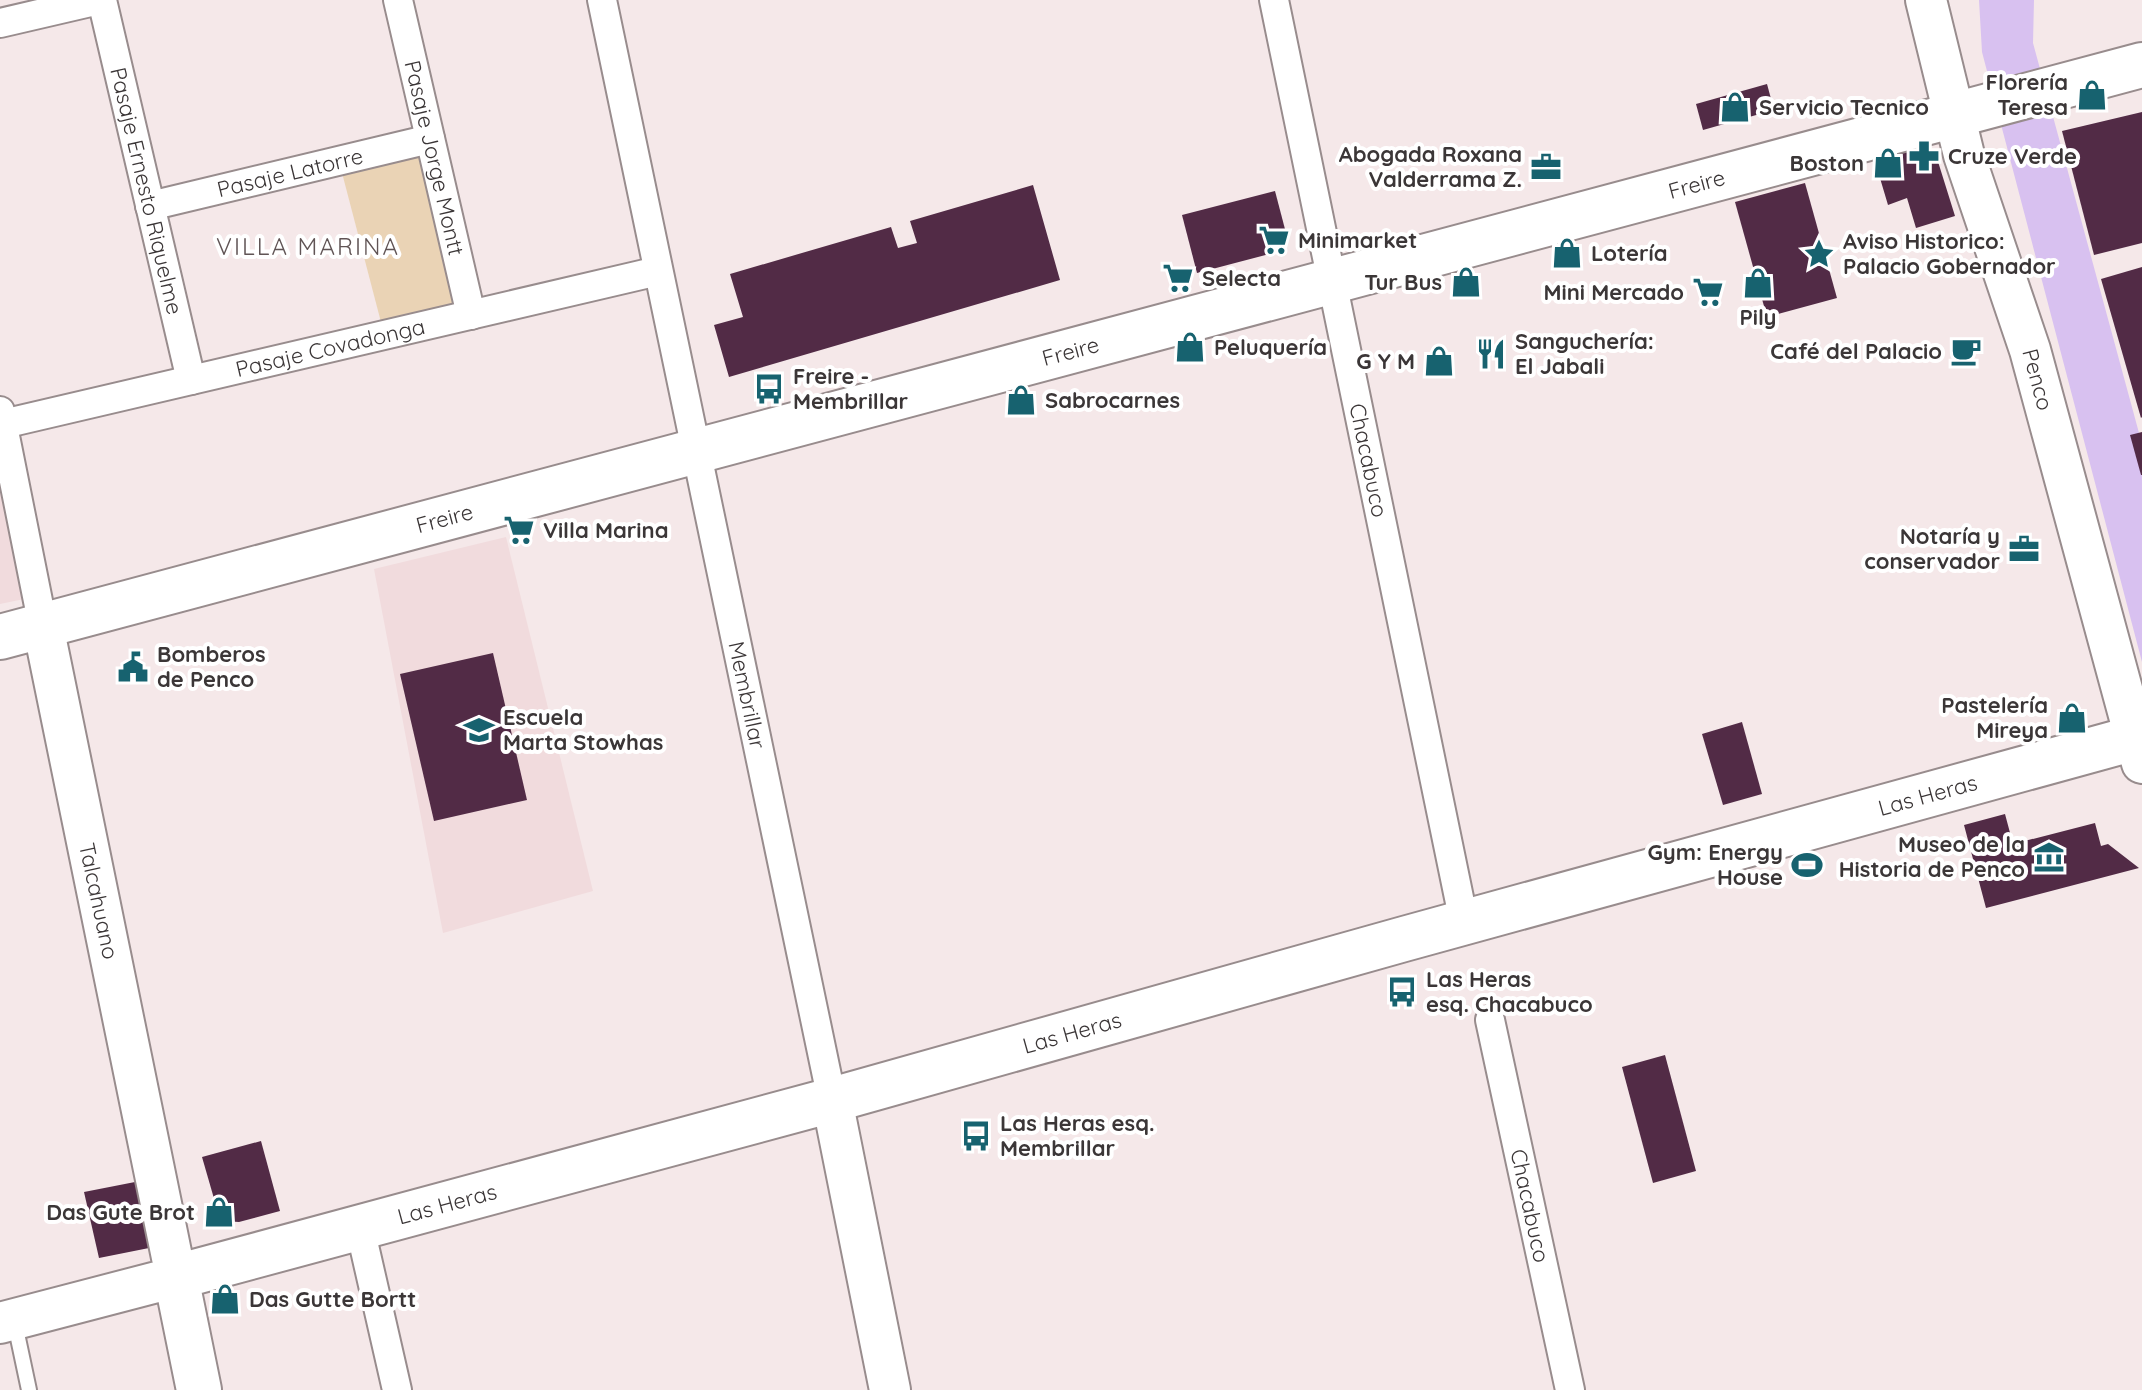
<svg xmlns="http://www.w3.org/2000/svg" width="2142" height="1390" font-family="Quicksand,sans-serif">
  <style>
    .built { fill: #f1dbdd }
    .green { fill: #ead3b5 }
    .water { fill: #d8c1f0 }
    .building { fill: #522b46 }
    .lines { fill: none; stroke-linecap: round; stroke-linejoin: round }
    .lane-casing { stroke: #988c8d; stroke-width: 18 }
    .street-casing { stroke: #988c8d; stroke-width: 32 }
    .secondary-casing { stroke: #988c8d; stroke-width: 44 }
    .primary-casing { stroke: #988c8d; stroke-width: 48 }
    .lane { stroke: #fff; stroke-width: 14 }
    .street { stroke: #fff; stroke-width: 28 }
    .secondary { stroke: #fff; stroke-width: 40 }
    .primary { stroke: #fff; stroke-width: 44 }
    .labels { text-anchor: middle; dominant-baseline: central; stroke-width: 8; stroke-linejoin: round; paint-order: stroke }
    .poi-label { font-size: 22px; font-weight: bold; fill: #3b3637; stroke: #fff; text-anchor: start }
    .street-label { font-size: 22px; fill: #3b3637; stroke: #fff }
    .neighbourhood-label { font-size: 24px; letter-spacing: 2px; fill: #605455; stroke: #fff }
  </style>
  <rect width="100%" height="100%" fill="#f5e8e9"/>
  <g class="built">
    <polygon points="0,474 29,598 0,604"/>
    <polygon points="506,537 593,891 443,933 374,569"/>
  </g>
  <polygon class="green" points="420,149 461,305 382,326 341,169"/>
  <polygon class="water" points="1979,0 2034,0 2033,43 2142,444 2142,662 1982,52"/>
  <g class="building">
    <polygon points="1767,84 1774,110 1703,130 1696,104"/>
    <polygon points="2142,112 2142,243 2094,255 2062,131"/>
    <polygon points="1926,144 1935,152 1955,216 1916,228 1907,198 1888,205 1874,158"/>
    <polygon points="1805,183 1837,298 1767,317 1735,202"/>
    <polygon points="1033,185 1060,280 729,377 714,325 743,317 730,274 891,227 898,248 917,243 910,221"/>
    <polygon points="1275,191 1286,233 1277,252 1197,273 1182,215"/>
    <polygon points="2142,267 2142,417 2141,418 2101,279"/>
    <polygon points="2142,432 2142,475 2141,475 2130,435"/>
    <polygon points="493,653 527,800 434,821 400,674"/>
    <polygon points="1742,722 1762,794 1723,805 1702,734"/>
    <polygon points="2005,814 2013,844 2095,823 2101,846 2108,844 2139,868 1986,908 1964,825"/>
    <polygon points="1665,1055 1696,1171 1653,1183 1622,1067"/>
    <polygon points="261,1141 280,1211 239,1222 223,1221 217,1209 202,1157"/>
    <polygon points="135,1182 149,1248 99,1258 84,1192"/>
  </g>
  <g class="lines">
    <g class="lane-casing">
      <polyline id="lane" points="15,1324 29,1390"/>
    </g>
    <g class="street-casing">
      <g id="street">
        <path id="s1" d="M 102,0 L 191,380"/>
        <path id="s2" d="M 398,0 L 471,315"/>
        <path id="s3" d="M 602,0 L 832,1100"/>
        <path id="s4" d="M 1274,0 L 1464,922"/>
        <polyline points="0,23 99,0"/>
        <path id="s5" d="M 150,206 L 430,139"/>
        <polyline points="0,411 43,626"/>
        <path id="s6" d="M 3,424 L 658,271"/>
        <path id="s7" d="M 1490,1020 L 1570,1390"/>
        <polyline points="360,1228 397,1390"/>
      </g>
    </g>
    <g class="secondary-casing">
      <g id="secondary">
        <path id="s8" d="M 1926,0 L 1964,155 L 2030,350 L 2142,763"/>
        <polyline points="832,1100 890,1390"/>
        <polyline points="0,1323 176,1277 43,626"/>
      </g>
    </g>
    <g class="primary-casing">
      <g id="primary">
        <path id="s9" d="M 0,637 L 2142,65"/>
        <path id="s10" d="M 199,1390 L 176,1277 L 832,1100 L 1404,939 L 2142,736"/>
      </g>
    </g>
    <use href="#lane" class="lane"/>
    <use href="#street" class="street"/>
    <use href="#secondary" class="secondary"/>
    <use href="#primary" class="primary"/>
  </g>
  <defs>
    <g id="shop-bare" transform="scale(2.4)"><path d="M-5-2.5h2.3a2.7 3.5 0 0 1 5.4 0H5L5.5 6h-11ZM-1.5-2.5h3a1.5 2.3 0 0 0-3 0Z" fill="#17626f" stroke="#fff" stroke-width="2.5" paint-order="stroke"/></g>
    <g id="pharmacy-bare" transform="scale(2.4)"><path d="M-2-6h4v4h4v4h-4v4h-4v-4h-4v-4h4Z" fill="#17626f" stroke="#fff" stroke-width="2.5" paint-order="stroke"/></g>
    <g id="office-bare" transform="scale(2.4)"><path d="M-6-3h4V-5.5h4V-3h4V5H-6ZM-1-4.5V-3h2v-1.5ZM-6 0V1H6V0Z" fill="#17626f" stroke="#fff" stroke-width="2.5" paint-order="stroke"/></g>
    <g id="supermarket-bare" transform="scale(2.4)"><path d="M-6-5.5h2.5l.6 2H6L4.5 2H-2.5L-4.4-4H-6ZM-1.5 3.2a1.3 1.3 0 1 0 .1 0ZM3 3.2a1.3 1.3 0 1 0 .1 0Z" fill="#17626f" stroke="#fff" stroke-width="2.5" paint-order="stroke"/></g>
    <g id="sight-bare" transform="scale(2.4)"><path d="M0-6L1.8-2.2L6-1.7L2.9 1.2L3.7 5.4L0 3.3L-3.7 5.4L-2.9 1.2L-6-1.7L-1.8-2.2Z" fill="#17626f" stroke="#fff" stroke-width="2.5" paint-order="stroke"/></g>
    <g id="cafe-bare" transform="scale(2.4)"><path d="M-5.5-4.5H6V0H3Q3 3.5 0 3.5H-2.5Q-5.5 3.5-5.5 0ZM3-3.2v2h1.7v-2ZM-6 4.5H4V6H-6Z" fill="#17626f" stroke="#fff" stroke-width="2.5" paint-order="stroke"/></g>
    <g id="restaurant-bare" transform="scale(2.4)"><path d="M-5-6h1v4h1v-4h1v4h1v-4h1v5L-1.5 .5V6h-2V.5L-5-1ZM5-6V6H3V1.5H1.5Q1.5-4 5-6Z" fill="#17626f" stroke="#fff" stroke-width="2.5" paint-order="stroke"/></g>
    <g id="bus-bare" transform="scale(2.4)"><path d="M-5-6H5V4H4V6H2V4H-2V6H-4V4H-5ZM-3.5-4V0h7V-4ZM-3.5 1.2v1.5H-2V1.2ZM2 1.2v1.5H3.5V1.2Z" fill="#17626f" stroke="#fff" stroke-width="2.5" paint-order="stroke"/></g>
    <g id="civic-bare" transform="scale(2.4)"><path d="M-.6-6.5H3V-4.5H.6V-3L4-1V1h2V6H-6V1h2V-1L-.6-3ZM-1.2 2.5V6h2.4V2.5Z" fill="#17626f" stroke="#fff" stroke-width="2.5" paint-order="stroke"/></g>
    <g id="school-bare" transform="scale(2.4)"><path d="M0-5L7-2L0 1L-7-2ZM-4 1L0 2.5L4 1V4Q0 6-4 4Z" fill="#17626f" stroke="#fff" stroke-width="2.5" paint-order="stroke"/></g>
    <g id="museum-bare" transform="scale(2.4)"><path d="M0-6L6-3V-2H-6V-3ZM-5-1h2V3h-2ZM-1-1h2V3h-2ZM3-1h2V3H3ZM-6 4H6V6H-6Z" fill="#17626f" stroke="#fff" stroke-width="2.5" paint-order="stroke"/></g>
    <g id="stadium-bare" transform="scale(2.4)"><path d="M0-5a6.5 5 0 1 0 0 10a6.5 5 0 1 0 0-10ZM-3.5-1.8h7v3.6h-7Z" fill="#17626f" stroke="#fff" stroke-width="2.5" paint-order="stroke"/></g>
  </defs>
  <g fill-rule="evenodd">
    <use href="#shop-bare" x="2092" y="95"/>
    <use href="#shop-bare" x="1735" y="107"/>
    <use href="#pharmacy-bare" x="1924" y="156"/>
    <use href="#shop-bare" x="1888" y="163"/>
    <use href="#office-bare" x="1546" y="167"/>
    <use href="#supermarket-bare" x="1274" y="240"/>
    <use href="#shop-bare" x="1567" y="253"/>
    <use href="#sight-bare" x="1819" y="254"/>
    <use href="#supermarket-bare" x="1178" y="278"/>
    <use href="#shop-bare" x="1466" y="282"/>
    <use href="#shop-bare" x="1758" y="283"/>
    <use href="#supermarket-bare" x="1708" y="292"/>
    <use href="#shop-bare" x="1190" y="347"/>
    <use href="#cafe-bare" x="1966" y="351"/>
    <use href="#restaurant-bare" x="1491" y="354"/>
    <use href="#shop-bare" x="1439" y="361"/>
    <use href="#bus-bare" x="769" y="389"/>
    <use href="#shop-bare" x="1021" y="400"/>
    <use href="#supermarket-bare" x="519" y="530"/>
    <use href="#office-bare" x="2024" y="549"/>
    <use href="#civic-bare" x="133" y="667"/>
    <use href="#shop-bare" x="2072" y="718"/>
    <use href="#school-bare" x="479" y="730"/>
    <use href="#museum-bare" x="2049" y="857"/>
    <use href="#stadium-bare" x="1807" y="865"/>
    <use href="#bus-bare" x="1402" y="992"/>
    <use href="#bus-bare" x="976" y="1136"/>
    <use href="#shop-bare" x="219" y="1212"/>
    <use href="#shop-bare" x="225" y="1299"/>
  </g>
  <g class="labels">
    <g class="poi-label">
      <text x="2068" y="82" text-anchor="end">Florería<tspan x="2068" dy="25">Teresa</tspan></text>
      <text x="1759" y="107">Servicio Tecnico</text>
      <text x="1522" y="154" text-anchor="end">Abogada Roxana<tspan x="1522" dy="25">Valderrama Z.</tspan></text>
      <text x="1948" y="156">Cruze Verde</text>
      <text x="1864" y="163" text-anchor="end">Boston</text>
      <text x="1298" y="240">Minimarket</text>
      <text x="1843" y="241">Aviso Historico:<tspan x="1843" dy="25">Palacio Gobernador</tspan></text>
      <text x="1591" y="253">Lotería</text>
      <text x="1202" y="278">Selecta</text>
      <text x="1442" y="282" text-anchor="end">Tur Bus</text>
      <text x="1684" y="292" text-anchor="end">Mini Mercado</text>
      <text x="1758" y="317" text-anchor="middle">Pily</text>
      <text x="1515" y="341">Sanguchería:<tspan x="1515" dy="25">El Jabali</tspan></text>
      <text x="1214" y="347">Peluquería</text>
      <text x="1942" y="351" text-anchor="end">Café del Palacio</text>
      <text x="1415" y="361" text-anchor="end">G Y M</text>
      <text x="793" y="376">Freire -<tspan x="793" dy="25">Membrillar</tspan></text>
      <text x="1045" y="400">Sabrocarnes</text>
      <text x="543" y="530">Villa Marina</text>
      <text x="2000" y="536" text-anchor="end">Notaría y<tspan x="2000" dy="25">conservador</tspan></text>
      <text x="157" y="654">Bomberos<tspan x="157" dy="25">de Penco</tspan></text>
      <text x="2048" y="705" text-anchor="end">Pastelería<tspan x="2048" dy="25">Mireya</tspan></text>
      <text x="503" y="717">Escuela<tspan x="503" dy="25">Marta Stowhas</tspan></text>
      <text x="2025" y="844" text-anchor="end">Museo de la<tspan x="2025" dy="25">Historia de Penco</tspan></text>
      <text x="1783" y="852" text-anchor="end">Gym: Energy<tspan x="1783" dy="25">House</tspan></text>
      <text x="1426" y="979">Las Heras<tspan x="1426" dy="25">esq. Chacabuco</tspan></text>
      <text x="1000" y="1123">Las Heras esq.<tspan x="1000" dy="25">Membrillar</tspan></text>
      <text x="195" y="1212" text-anchor="end">Das Gute Brot</text>
      <text x="249" y="1299">Das Gutte Bortt</text>
    </g>
    <g class="street-label">
      <text stroke="none"><textPath href="#s2" startOffset="162">Pasaje Jorge Montt</textPath></text>
      <text stroke="none"><textPath href="#s5" startOffset="144">Pasaje Latorre</textPath></text>
      <text stroke="none"><textPath href="#s9" startOffset="1756">Freire</textPath></text>
      <text stroke="none"><textPath href="#s1" startOffset="196">Pasaje Ernesto Riquelme</textPath></text>
      <text stroke="none"><textPath href="#s6" startOffset="336">Pasaje Covadonga</textPath></text>
      <text stroke="none"><textPath href="#s9" startOffset="1108">Freire</textPath></text>
      <text stroke="none"><textPath href="#s8" startOffset="396">Penco</textPath></text>
      <text stroke="none"><textPath href="#s4" startOffset="470">Chacabuco</textPath></text>
      <text stroke="none"><textPath href="#s9" startOffset="460">Freire</textPath></text>
      <text stroke="none"><textPath href="#s3" startOffset="710">Membrillar</textPath></text>
      <text stroke="none"><textPath href="#s10" startOffset="1932">Las Heras</textPath></text>
      <text transform="translate(99 901) rotate(78)">Talcahuano</text>
      <text stroke="none"><textPath href="#s10" startOffset="1044">Las Heras</textPath></text>
      <text stroke="none"><textPath href="#s10" startOffset="396">Las Heras</textPath></text>
      <text stroke="none"><textPath href="#s7" startOffset="190">Chacabuco</textPath></text>
    </g>
    <g class="neighbourhood-label">
      <text x="308" y="246">VILLA MARINA</text>
    </g>
  </g>
</svg>
